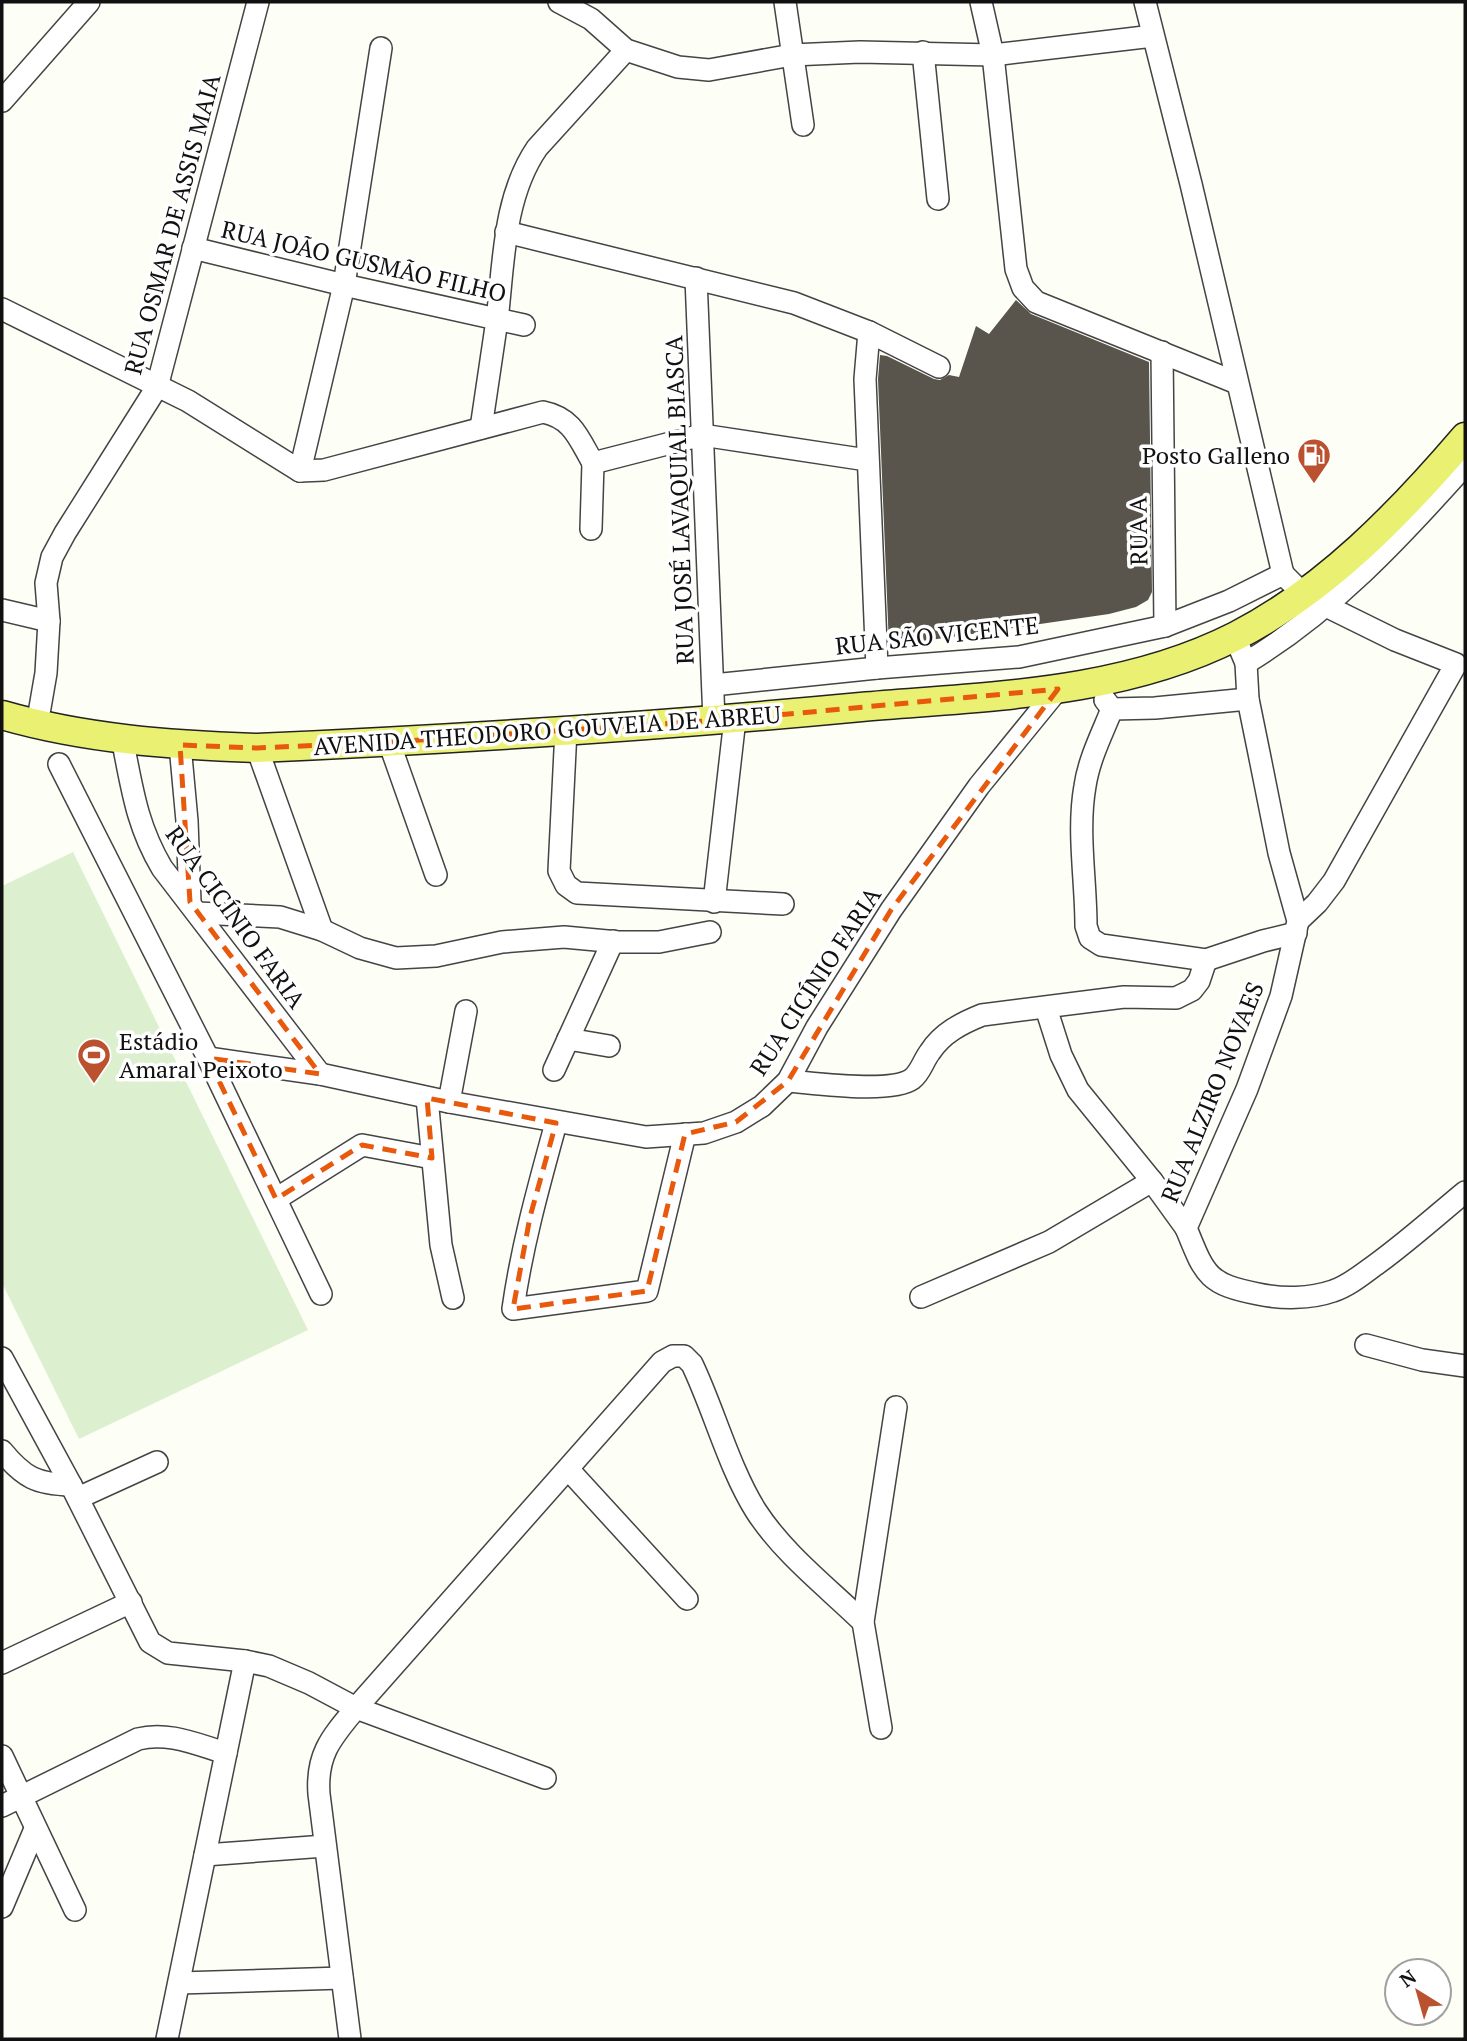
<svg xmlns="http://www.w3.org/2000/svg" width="1467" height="2041" font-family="'PT Serif',serif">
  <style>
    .pitch { fill: #dcf0d0 }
    .building { fill: #59554d }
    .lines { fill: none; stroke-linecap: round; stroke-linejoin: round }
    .minor-casing { stroke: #444; stroke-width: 24 }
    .major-casing { stroke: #222; stroke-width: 31 }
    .minor { stroke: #fff; stroke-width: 21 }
    .major { stroke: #eaf172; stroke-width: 28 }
    .marked { fill: none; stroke: #e8590c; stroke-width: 5; stroke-dasharray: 14 9; stroke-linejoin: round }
    .labels { text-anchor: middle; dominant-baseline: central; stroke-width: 7; stroke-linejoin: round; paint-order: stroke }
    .street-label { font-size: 24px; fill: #111; stroke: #fff }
    .poi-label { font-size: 24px; fill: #111; stroke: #fff; text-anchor: end }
  </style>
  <rect width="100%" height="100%" fill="#fdfef5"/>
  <polygon class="pitch" points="73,852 308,1330 79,1439 2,1283 2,886"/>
  <polygon class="building" points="1016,300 1031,314 1149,362 1152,592 1148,600 1136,607 1109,614 889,646 878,379 880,355 887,356 934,379 940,380 949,375 959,377 976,326 989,334"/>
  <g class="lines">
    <g class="minor-casing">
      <g id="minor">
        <polyline points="559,2 591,19 626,50 678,67 709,70 792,55 860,52 993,55 1153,36"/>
        <polyline points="785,2 803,125"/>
        <polyline points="981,2 993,55 1016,269 1023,288 1036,302 1237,383"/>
        <polyline points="1145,2 1191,184 1283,574"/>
        <polyline points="923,52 938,199"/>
        <polyline points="2,101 89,2"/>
        <polyline points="506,232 794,303 869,332 939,367"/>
        <polyline points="193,248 344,285 524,325"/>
        <polyline points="696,278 714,720"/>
        <path d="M 2,309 L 188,401 L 300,471 L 324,470 L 543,412 C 573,418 579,439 593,463"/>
        <polyline points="869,332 865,379 877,668"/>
        <polyline points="1162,352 1165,626"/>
        <path d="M 481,428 C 486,392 492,356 497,320 C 504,262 503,198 537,148 L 626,50"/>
        <polyline points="593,463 702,435 867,460"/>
        <polyline points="300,471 344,285 381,48"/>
        <polyline points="591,529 593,463"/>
        <polyline points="2,610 49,621"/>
        <path d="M 1235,637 L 1246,663 L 1248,699 L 1259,753 L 1279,853 L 1298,921 L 1281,996 L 1247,1089 L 1186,1228 C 1205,1275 1207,1284 1258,1294 C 1282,1299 1310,1299 1333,1291 C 1349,1286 1364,1273 1378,1263 C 1408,1241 1436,1216 1465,1192"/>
        <path d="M 1246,663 C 1332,611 1399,539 1465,465"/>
        <polyline points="713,685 877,668 1019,657 1165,626 1229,601 1283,574 1303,594 1326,606 1395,640 1456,664 1334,881 1317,903 1298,921"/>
        <polyline points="1105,700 1112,709 1155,708 1248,699"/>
        <path d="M 1112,709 C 1102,734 1089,759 1085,786 C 1077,831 1086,880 1086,926 L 1090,938 L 1101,945 L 1206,960 L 1263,941 L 1296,933"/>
        <polyline points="37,725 46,673 49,621 46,583 52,557 65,533 157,387 258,2"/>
        <polyline points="566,730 559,871 566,885 577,893 783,904"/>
        <path d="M 122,738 C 132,787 136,824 162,868 L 320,1074"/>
        <polyline points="389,742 436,875"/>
        <polyline points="180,745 187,821 190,902"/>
        <polyline points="257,748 322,930"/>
        <polyline points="59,764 208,1058 321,1294"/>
        <polyline points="714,902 735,719"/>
        <polyline points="197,913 280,917 322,930 360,948 396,958 436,956 502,942 564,937 618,942 659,942 710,932"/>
        <polyline points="1046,1008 1061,1055 1078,1090 1152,1181 1186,1228"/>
        <polyline points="568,1039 609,1046"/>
        <polyline points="208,1058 320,1074 449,1102 646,1137 704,1133 736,1122 762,1106 788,1081 817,1027 891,910 979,786 1058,689"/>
        <polyline points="554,1070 613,941"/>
        <path d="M 788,1081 C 814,1083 891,1094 912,1079 C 921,1072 923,1061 930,1052 C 942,1033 962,1023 982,1015 L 1124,997 L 1176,998 L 1192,990 L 1199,981 L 1206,960"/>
        <polyline points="427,1098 441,1245 453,1298"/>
        <polyline points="449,1102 466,1011"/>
        <path d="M 556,1123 C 539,1185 522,1245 513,1309 L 647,1291 L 685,1134"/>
        <polyline points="276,1199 362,1145 432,1158"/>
        <polyline points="921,1297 1049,1242 1152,1181"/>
        <polyline points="1366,1345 1422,1360 1465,1366"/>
        <polyline points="2,1358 71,1485 150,1642 168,1653 245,1661 269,1666 309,1683 356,1708 545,1778"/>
        <path d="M 2,1451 C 24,1478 37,1484 71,1485"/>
        <polyline points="568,1469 687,1599"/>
        <polyline points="78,1498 157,1462"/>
        <polyline points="2,1663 131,1602"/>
        <polyline points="881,1728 863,1622 896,1407"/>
        <polyline points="2,1756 75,1910"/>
        <path d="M 2,1806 L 138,1739 C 168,1731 198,1745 226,1753"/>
        <polyline points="205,1855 325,1846"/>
        <polyline points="2,1907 35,1829"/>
        <polyline points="179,1983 342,1978"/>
        <polyline points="167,2039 245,1661"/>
        <path d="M 350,2039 L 319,1794 C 316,1754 332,1737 356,1708 L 662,1362 L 673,1356 L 684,1356 L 692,1364 C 714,1410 729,1468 756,1511 C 783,1553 827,1587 863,1622"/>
      </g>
    </g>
    <g class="major-casing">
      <path id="major" d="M 2,715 C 85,739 171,745 257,748 C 458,739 660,726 861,707 C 987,696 1120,695 1236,636 C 1326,590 1400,513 1465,437"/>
    </g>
    <use href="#minor" class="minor"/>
    <use href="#major" class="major"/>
  </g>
  <path class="marked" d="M 1058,689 L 891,910 L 788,1081 L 736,1122 L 685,1134 L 647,1291 L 513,1309 L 530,1217 L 556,1123 L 427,1098 L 432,1158 L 362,1145 L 276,1199 L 208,1058 L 320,1074 L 190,902 L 180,745 L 257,748 L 389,742 L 735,719 Z"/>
  <defs>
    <g id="fuel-pin" transform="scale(1.75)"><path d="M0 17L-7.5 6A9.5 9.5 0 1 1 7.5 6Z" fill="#ba512f" stroke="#fff"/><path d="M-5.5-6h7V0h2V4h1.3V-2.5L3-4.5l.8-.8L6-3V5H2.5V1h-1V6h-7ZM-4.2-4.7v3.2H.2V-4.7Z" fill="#fff"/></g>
    <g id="stadium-pin" transform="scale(1.75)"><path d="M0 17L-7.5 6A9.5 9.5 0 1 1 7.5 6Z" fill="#ba512f" stroke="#fff"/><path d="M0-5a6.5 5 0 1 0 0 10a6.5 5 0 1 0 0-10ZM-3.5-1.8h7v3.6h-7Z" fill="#fff"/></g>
  </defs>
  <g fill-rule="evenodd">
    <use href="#fuel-pin" x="1314" y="455"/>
    <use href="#stadium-pin" x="94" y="1055"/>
  </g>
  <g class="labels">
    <g class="street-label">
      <text transform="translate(172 224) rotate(-75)">RUA OSMAR DE ASSIS MAIA</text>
      <text transform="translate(364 261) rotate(13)">RUA JOÃO GUSMÃO FILHO</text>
      <text transform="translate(679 500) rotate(-92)">RUA JOSÉ LAVAQUIAL BIASCA</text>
      <text transform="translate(1138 531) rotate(-91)">RUA A</text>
      <text transform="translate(937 635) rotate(-6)">RUA SÃO VICENTE</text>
      <text transform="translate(547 730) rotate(-4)">AVENIDA THEODORO GOUVEIA DE ABREU</text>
      <text transform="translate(236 917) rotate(54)">RUA CICÍNIO FARIA</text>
      <text transform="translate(815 981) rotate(-57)">RUA CICÍNIO FARIA</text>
      <text transform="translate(1212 1092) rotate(-68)">RUA ALZIRO NOVAES</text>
    </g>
    <g class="poi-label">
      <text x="1290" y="455">Posto Galleno</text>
      <text x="119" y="1041" text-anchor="start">Estádio<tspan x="119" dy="28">Amaral Peixoto</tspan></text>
    </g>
  </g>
  <rect width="1467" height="2041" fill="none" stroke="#111111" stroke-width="7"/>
  <g transform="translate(1418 1992) rotate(323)"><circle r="33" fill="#ffffff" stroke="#a0a0a0" stroke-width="2"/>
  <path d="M0-5L12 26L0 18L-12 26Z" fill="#ba512f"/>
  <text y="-10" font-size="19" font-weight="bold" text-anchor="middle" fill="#111111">N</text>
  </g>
</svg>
